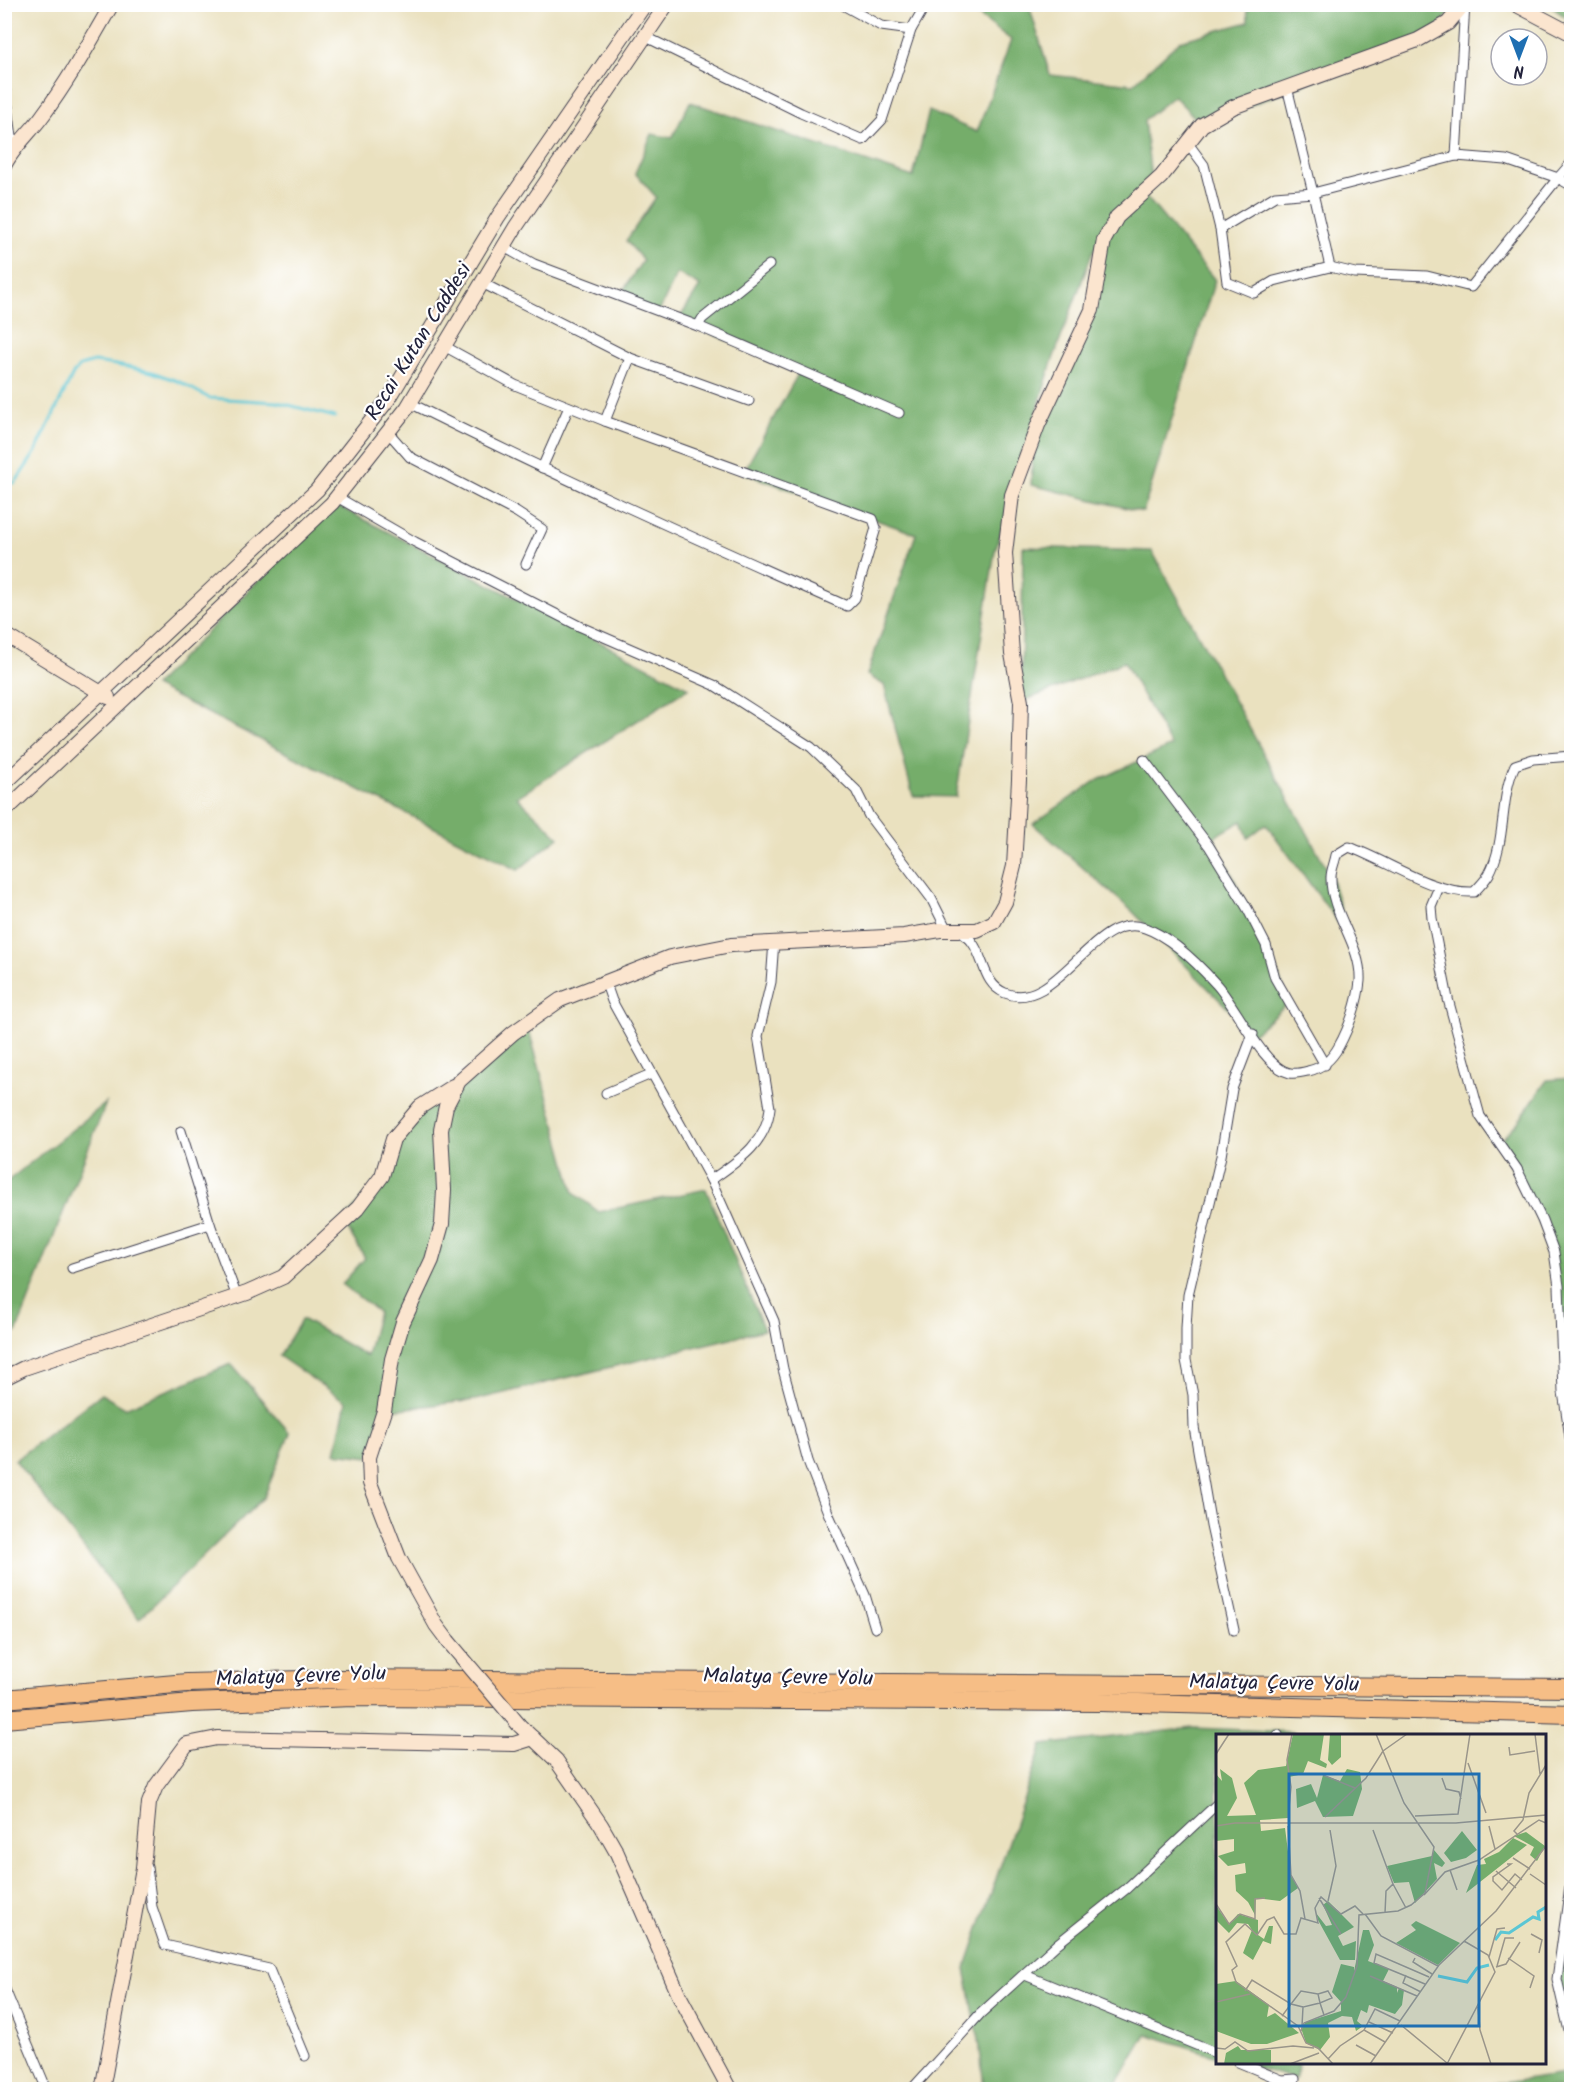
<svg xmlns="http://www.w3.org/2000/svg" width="1576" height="2094" font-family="Kalam,sans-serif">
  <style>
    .forest { fill: #75ad6b; stroke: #4c6853; stroke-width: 1.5 }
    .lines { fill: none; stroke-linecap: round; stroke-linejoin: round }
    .stream { stroke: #5bc6d4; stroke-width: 3 }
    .street-casing { stroke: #403f4f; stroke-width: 11 }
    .secondary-casing { stroke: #403f4f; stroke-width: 16 }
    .highway-casing { stroke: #403f4f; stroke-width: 20 }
    .street { stroke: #fff; stroke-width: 9 }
    .secondary { stroke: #fbe5cf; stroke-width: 14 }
    .highway { stroke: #f6be86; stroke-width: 18 }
    .secondary-bridge-casing { stroke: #403f4f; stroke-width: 16; stroke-linecap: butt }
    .secondary-bridge { stroke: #fbe5cf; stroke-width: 14 }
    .labels { text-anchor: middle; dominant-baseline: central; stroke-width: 4.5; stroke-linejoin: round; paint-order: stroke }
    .street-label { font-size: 21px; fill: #22223b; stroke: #fff }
    .inset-river { fill: none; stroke: #5bc6d4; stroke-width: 3 }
    .inset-road { fill: none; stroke: #9a958a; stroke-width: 1.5 }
    .view { fill: #1f6fb2; fill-opacity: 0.15; stroke: #1f6fb2; stroke-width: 3 }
    .inset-edge { fill: none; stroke: #22223b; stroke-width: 3 }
  </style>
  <rect width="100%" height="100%" fill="#fff"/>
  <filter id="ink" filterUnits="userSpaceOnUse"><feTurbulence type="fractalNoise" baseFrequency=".0167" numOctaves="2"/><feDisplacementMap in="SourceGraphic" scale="12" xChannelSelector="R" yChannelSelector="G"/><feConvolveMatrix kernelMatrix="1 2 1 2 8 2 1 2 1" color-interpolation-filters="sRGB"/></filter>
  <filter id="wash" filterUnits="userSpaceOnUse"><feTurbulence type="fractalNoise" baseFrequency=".008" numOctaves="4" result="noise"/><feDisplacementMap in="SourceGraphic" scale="24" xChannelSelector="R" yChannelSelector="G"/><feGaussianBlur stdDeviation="1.35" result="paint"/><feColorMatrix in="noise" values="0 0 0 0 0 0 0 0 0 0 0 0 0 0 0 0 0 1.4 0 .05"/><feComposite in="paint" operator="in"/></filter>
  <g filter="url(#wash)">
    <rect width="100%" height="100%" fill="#eae1bf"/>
    <g class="forest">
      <polygon points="965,5 1029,5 1050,75 1133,84 1180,41 1248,22 1247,5 1457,5 1434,31 1202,125 1174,96 1144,120 1152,185 1144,194 1215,280 1143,512 1031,485 1034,437 1088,322 1104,240 1116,226 1093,251 1051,365 995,551 956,797 913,796 884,685 867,675 916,534 743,473 799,372 679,319 700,286 677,273 659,312 619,297 643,260 626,241 656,197 635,173 652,134 672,138 690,102 913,177 929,111 977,132 1011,40"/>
      <polygon points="1549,5 1571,5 1571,21"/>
      <polygon points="334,504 689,688 517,797 559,837 518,870 154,686"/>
      <polygon points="1023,547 1152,551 1331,876 1349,937 1266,824 1248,838 1242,821 1214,837 1266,945 1289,1002 1253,1034 1132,911 1033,824 1094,782 1171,746 1124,662 1021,702"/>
      <polygon points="527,1023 574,1193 599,1212 706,1189 764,1330 475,1400 384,1411 369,1457 335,1453 346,1402 279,1356 302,1319 367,1356 378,1312 342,1284 365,1258 343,1221 382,1176 393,1139 420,1107 446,1106 459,1081"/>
      <polygon points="1571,1078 1571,1450 1554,1252 1499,1142 1518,1122 1547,1080"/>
      <polygon points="106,1103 16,1333 5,1335 5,1183"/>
      <polygon points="231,1364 290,1433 264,1497 139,1619 15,1460 101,1394 125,1408"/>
      <polygon points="1193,1728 1294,1732 1297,1735 1218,1736 1217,2056 1146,2034 1114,2089 984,2089 979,2039 965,1969 1042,1745"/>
      <polygon points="1571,1923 1571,2039 1557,1979"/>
      <polygon points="1240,2063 1299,2063 1295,2079"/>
      <polygon points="1571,2073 1571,2089 1463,2089"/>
    </g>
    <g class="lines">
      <polyline class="stream" points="4,483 15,483 35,453 73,374 80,366 94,362 116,365 152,372 180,382 209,398 277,402 335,417"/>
    </g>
  </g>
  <g filter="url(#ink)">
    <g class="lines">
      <g class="street-casing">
        <g id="street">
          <polyline points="841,4 881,26 911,30"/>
          <polyline points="644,36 801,113 863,140 882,120 911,30 926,4"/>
          <polyline points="4,79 13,144 11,150"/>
          <polyline points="1287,87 1313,193 1456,156 1465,4"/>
          <polyline points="1187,142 1204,165 1220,229"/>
          <polyline points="1572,162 1558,178 1572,186"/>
          <polygon points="1313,193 1330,267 1274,281 1254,293 1227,282 1220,229 1275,196"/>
          <polyline points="504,247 534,264 698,326 899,413"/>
          <polyline points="1330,267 1355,273 1427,276 1471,287 1558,178 1506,160 1456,156"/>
          <polyline points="482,283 630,358 605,421"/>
          <polyline points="698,326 702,319 769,265"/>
          <polyline points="630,358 749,401"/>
          <path d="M 410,403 C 553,475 700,541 847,606 L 855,598 L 876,528 L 873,519 L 605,421 L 515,385 L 444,346"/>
          <polyline points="388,432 410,457 516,512 542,529 526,564"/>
          <polyline points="542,468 569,407"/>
          <polyline points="337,497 415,542 581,627 714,685 811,747 856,790 869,816 931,898 947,930"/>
          <polyline points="1144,760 1209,846 1247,908 1266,945 1275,978 1325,1065"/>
          <polyline points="1439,887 1431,906 1432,918 1448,999 1480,1116 1517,1169 1542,1220 1554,1252 1559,1286 1563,1392 1572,1450"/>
          <path d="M 958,930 C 962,934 969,937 972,942 C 985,959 983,984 1005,993 C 1057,1014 1095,909 1145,928 C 1171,937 1198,964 1216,984 C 1235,1004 1263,1068 1290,1073 C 1295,1074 1304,1072 1308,1071 C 1323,1068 1332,1059 1339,1046 C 1349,1028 1358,1002 1360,981 C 1362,945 1330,913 1331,877 C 1331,870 1335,862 1336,855 L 1349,847 C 1388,861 1433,894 1474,892 C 1479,887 1485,881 1489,874 C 1507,841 1499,799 1515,765 L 1533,759 L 1572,756"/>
          <path d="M 774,941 L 771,982 L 758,1036 L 770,1108 C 766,1144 738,1161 711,1180 L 774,1321 L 783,1369 L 808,1461 L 829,1515 L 865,1595 L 875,1628"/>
          <polyline points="605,981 612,1001 711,1180"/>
          <polyline points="606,1093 651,1074"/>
          <polyline points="181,1131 210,1224 237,1297"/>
          <polyline points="72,1268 210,1224"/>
          <polyline points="1234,1630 1211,1526 1194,1427 1193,1395 1186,1360 1186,1328 1188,1295 1221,1156 1232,1089 1253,1034"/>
          <polyline points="1278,1736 1278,1735"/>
          <polyline points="147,1867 152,1907 165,1945 269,1969 305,2056"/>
          <polyline points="1572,1871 1557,1979 1572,2044"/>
          <polyline points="1025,1975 1218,2054"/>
          <polyline points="4,1987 47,2090"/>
          <polyline points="1238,2062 1282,2080 1295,2079"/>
          <polyline points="911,2090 980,2014 1057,1944 1126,1889 1218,1803"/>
        </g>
      </g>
      <g class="secondary-casing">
        <g id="secondary">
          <polyline points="1515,4 1572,34"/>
          <path d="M 4,166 C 13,147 31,132 43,115 C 69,80 90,42 112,4"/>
          <polyline points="4,634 108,697"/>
          <polyline points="4,784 317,490 390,397 498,217 645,4"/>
          <polyline points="4,812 332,503 407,408 515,228 667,4"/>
          <polyline points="4,1378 24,1368 247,1293 283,1277 358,1208 382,1176 393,1139 420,1107 453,1086"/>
          <polyline points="448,1641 436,1625 399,1558 370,1483 369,1457 384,1411 392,1359 403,1322 432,1260 442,1224 444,1190 441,1130 446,1106 459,1081 513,1033 560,1000 670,957 731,945 904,936 940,930 977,930 994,922 1005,902 1014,866 1019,780 1021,702 1012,654 1005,553 1012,495 1038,425 1092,310 1104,240 1117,217 1161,177 1202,125 1233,107 1418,40 1448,23 1464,4"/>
          <polyline points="519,1725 556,1760 601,1825 617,1853 679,1995 730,2090"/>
          <polyline points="102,2090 143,1868 149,1803 156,1786 187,1744 217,1738 514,1744 533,1738"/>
        </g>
      </g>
      <g class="highway-casing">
        <g id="highway">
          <polyline points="4,1699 187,1683 340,1679 1572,1688"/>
          <polyline points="4,1719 192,1703 353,1697 1099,1702 1572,1714"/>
        </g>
      </g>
      <use href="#street" class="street"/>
      <use href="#secondary" class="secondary"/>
      <use href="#highway" class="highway"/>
      <g class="secondary-bridge-casing">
        <polyline id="secondary-bridge" points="448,1641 519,1725"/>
      </g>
      <use href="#secondary-bridge" class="secondary-bridge"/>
    </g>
  </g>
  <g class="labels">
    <g class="street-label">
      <text transform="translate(419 342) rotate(-58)">Recai Kutan Caddesi</text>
      <text transform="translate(301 1677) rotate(-2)">Malatya Çevre Yolu</text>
      <text transform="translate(788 1678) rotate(1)">Malatya Çevre Yolu</text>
      <text transform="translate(1274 1684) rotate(1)">Malatya Çevre Yolu</text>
    </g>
  </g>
  <g transform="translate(1216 1734)">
    <rect width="330" height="330" fill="#eae1bf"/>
    <path d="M 77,0 L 108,0 L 104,26 L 111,30 L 110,34 L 92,27 L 87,40 L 73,43 L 72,84 L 44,86 L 45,97 L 69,94 L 75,141 L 82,154 L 64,167 L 40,164 L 39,181 L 32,168 L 20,157 L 19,141 L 30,139 L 29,129 L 12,132 L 2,122 L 18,117 L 18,105 L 0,107 L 0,40 L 6,47 L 4,35 L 16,44 L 21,64 L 11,82 L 40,81 L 28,49 L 42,36 L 70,32 ZM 114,0 L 125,0 L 125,23 L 116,31 L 112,26 ZM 131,35 L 144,38 L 146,55 L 137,82 L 107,83 L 99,67 L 81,74 L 80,55 L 95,50 L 101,64 L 107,41 L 124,47 ZM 246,97 L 261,116 L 250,124 L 235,128 L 228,119 ZM 310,98 L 329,112 L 321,127 L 314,121 L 318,113 L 298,102 ZM 297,104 L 311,111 L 250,159 L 261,131 L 270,130 L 268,125 L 283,118 ZM 218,116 L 229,129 L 226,133 L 218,129 L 221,145 L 199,169 L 193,148 L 178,149 L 171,132 L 216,122 ZM 112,167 L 138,193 L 122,202 L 127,212 L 140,207 L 139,226 L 124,226 L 102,186 L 100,179 L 110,192 L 116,191 L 107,171 ZM 1,173 L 13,190 L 22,180 L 42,186 L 42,201 L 48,205 L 53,192 L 57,192 L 55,210 L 47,207 L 37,226 L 27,219 L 36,196 L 32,190 L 21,189 L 13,199 L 0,186 ZM 200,187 L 244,209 L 222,231 L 180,209 L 200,196 L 195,191 ZM 147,196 L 153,196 L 158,211 L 152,227 L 173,235 L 167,247 L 181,253 L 181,259 L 183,254 L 188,256 L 186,271 L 179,280 L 153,271 L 151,279 L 145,276 L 141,287 L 147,292 L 140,297 L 136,283 L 126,282 L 112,289 L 114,303 L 104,316 L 90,309 L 85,294 L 90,288 L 125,277 L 125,268 L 116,258 L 125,230 L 138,233 L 138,237 ZM 20,247 L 53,271 L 51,283 L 59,279 L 83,299 L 51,310 L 35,310 L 0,297 L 0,250 ZM 22,312 L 25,316 L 55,316 L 55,330 L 8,330 L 10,319 Z" fill="#75ad6b"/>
    <path class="inset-river" d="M 279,206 L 285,198 L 293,199 L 317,183 L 323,185 L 322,178 L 330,173M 222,242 L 251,248 L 261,234 L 273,231"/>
    <path class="inset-road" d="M 319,0 L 324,40M 293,13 L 294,21 L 319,17M 0,20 L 13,0M 252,29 L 270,79M 107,41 L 139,54M 226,44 L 230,55 L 243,58 L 245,65M 199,82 L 242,80 L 254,0M 109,83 L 150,44 L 167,17 L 191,0M 72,84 L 75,53 L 71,26 L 76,0M 0,92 L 19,89 L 240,89 L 330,81M 72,92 L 75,141 L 84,157 L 89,185M 273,92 L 279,115M 157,96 L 177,150 L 170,157 L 169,179M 301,100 L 298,97 L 307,86 L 313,59 L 330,31M 297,124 L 314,135M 291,130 L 295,130 L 277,143 L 277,147 L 286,156 L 299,140 L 306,146M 234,136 L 241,156M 280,137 L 300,154M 314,140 L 330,151M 177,150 L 190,174M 208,161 L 229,138 L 263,126 L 323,86 L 330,89M 103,164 L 125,200M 112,167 L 120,132 L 114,96M 0,170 L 13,190 L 24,180 L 39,185 L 39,165 L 49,164M 149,180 L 165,202 L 222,232M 315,200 L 326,206 L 323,219M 273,223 L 281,195 L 289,194M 199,224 L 197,228 L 216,240M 292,224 L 318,242 L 314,254M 281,232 L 289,204 L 298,204M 280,233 L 290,230 L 304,208M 190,241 L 187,249 L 205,258M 154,242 L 201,262M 209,250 L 158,229 L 160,220 L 213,243M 29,257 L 36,246 L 75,270 L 66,282M 112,257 L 116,264 L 104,269 L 102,260 ZM 0,268 L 34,260M 87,273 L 75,270 L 85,257 L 102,260M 262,273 L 264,296 L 275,330M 153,288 L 177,299M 185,291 L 231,329M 86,292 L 87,273 L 104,269 L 108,281M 148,296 L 169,308M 85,297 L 88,289 L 118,277 L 130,263 L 141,232 L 143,181 L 182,177 L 195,171 L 209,159 L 218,113 L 188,69 L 160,0M 140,311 L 160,322M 0,314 L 9,315 L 19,308 L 32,317 L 77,312 L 98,314M 112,325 L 124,312 L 148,296 L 159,275 L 184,287M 74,330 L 103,319M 117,330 L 102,314 L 90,309 L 82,292 L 20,248 L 16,236 L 21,232 L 10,208 L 29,190 L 41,201 L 51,186 L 58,183 L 68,200 L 80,200 L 85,184 L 102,189 L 99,174 L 105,163 L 125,180 L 139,172 L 147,180M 154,330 L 223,231 L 280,177 L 330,112M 231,330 L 279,238 L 272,221 L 248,207"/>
    <path class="view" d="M 73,40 L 263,40 L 263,292 L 73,292 Z"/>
    <rect width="330" height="330" class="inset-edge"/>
  </g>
  <rect width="1576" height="2094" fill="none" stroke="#fff" stroke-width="24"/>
  <g transform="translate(1519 57) rotate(180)"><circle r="28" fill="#ffffff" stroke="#a7a7b1" stroke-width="1.5"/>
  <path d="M0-4.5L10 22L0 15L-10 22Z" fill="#1f6fb2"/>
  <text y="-9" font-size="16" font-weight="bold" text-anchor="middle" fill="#22223b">N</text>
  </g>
</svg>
